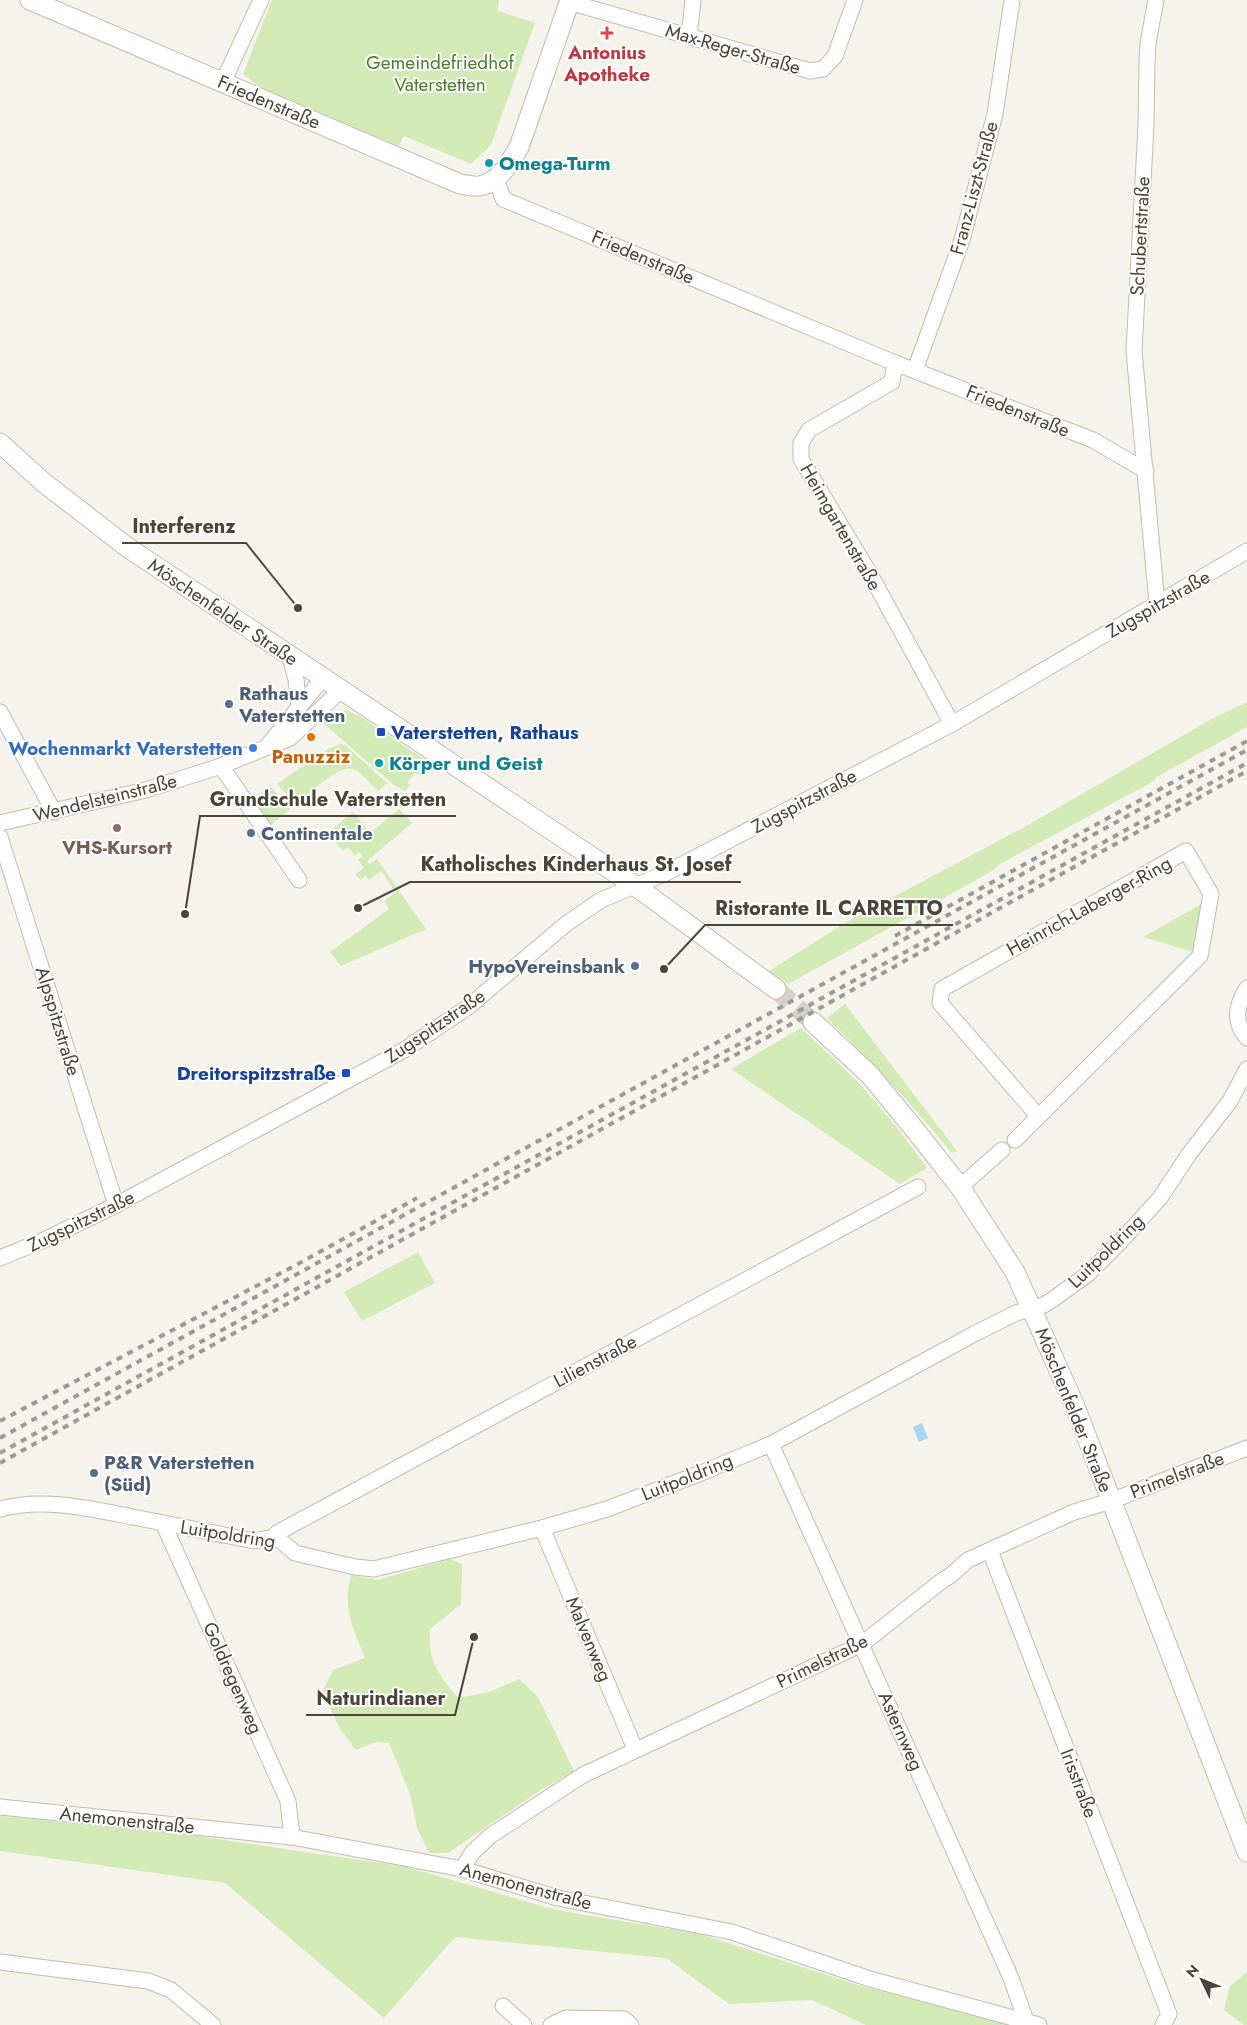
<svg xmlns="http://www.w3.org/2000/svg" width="1247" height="2025" font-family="Jost,sans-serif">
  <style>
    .green { fill: #d2eab5 }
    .water { fill: #a9d4f2 }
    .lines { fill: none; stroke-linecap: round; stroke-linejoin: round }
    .tertiary-tunnel { stroke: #d4d0c8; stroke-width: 19; stroke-dasharray: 19 9; stroke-linecap: butt }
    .minor-casing { stroke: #c2bbae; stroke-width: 17 }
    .tertiary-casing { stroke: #c2bbae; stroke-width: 21 }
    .minor { stroke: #fff; stroke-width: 15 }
    .tertiary { stroke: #fff; stroke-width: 19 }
    .rail { stroke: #9a9a9a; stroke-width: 4; stroke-dasharray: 6 6; stroke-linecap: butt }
    .health-dot { fill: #e0444e; stroke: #fff; stroke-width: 2 }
    .culture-dot { fill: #0f9aa8; stroke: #fff; stroke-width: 2 }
    .service-dot { fill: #5c6f8a; stroke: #fff; stroke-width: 2 }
    .transit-dot { fill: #1a4fb4; stroke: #fff; stroke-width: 2 }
    .food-dot { fill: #e8710a; stroke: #fff; stroke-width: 2 }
    .shop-dot { fill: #3f7fe0; stroke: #fff; stroke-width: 2 }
    .education-dot { fill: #8d6e63; stroke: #fff; stroke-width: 2 }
    .labels { text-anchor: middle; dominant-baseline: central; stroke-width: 4; stroke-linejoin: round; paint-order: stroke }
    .street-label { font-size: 19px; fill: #4b4439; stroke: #fff }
    .health-label { font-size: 19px; font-weight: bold; fill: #be3a42; stroke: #fff }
    .park-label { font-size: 19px; fill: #4a7f2a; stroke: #fff }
    .culture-label { font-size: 19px; font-weight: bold; fill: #0d838f; stroke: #fff; text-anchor: start }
    .service-label { font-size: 19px; font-weight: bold; fill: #4e5e75; stroke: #fff; text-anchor: start }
    .transit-label { font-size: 19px; font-weight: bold; fill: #164399; stroke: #fff; text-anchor: start }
    .shop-label { font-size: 19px; font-weight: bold; fill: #366cbe; stroke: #fff; text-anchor: end }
    .food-label { font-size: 19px; font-weight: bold; fill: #c56008; stroke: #fff }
    .education-label { font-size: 19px; font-weight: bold; fill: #785e54; stroke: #fff }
    .leader { fill: none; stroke: #4b4439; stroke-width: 2 }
    .callout-dot { fill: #4b4439; stroke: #fff; stroke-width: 2 }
    .callout-label { font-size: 20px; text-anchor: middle; font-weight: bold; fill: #4b4439; stroke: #fff; stroke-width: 4; stroke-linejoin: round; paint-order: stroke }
  </style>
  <rect width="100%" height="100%" fill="#f6f3ec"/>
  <g class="green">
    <polygon points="272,0 499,0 498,11 535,23 491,145 471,164 404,136 399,146 261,88 243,74"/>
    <polygon points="1247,702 1247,727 1155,778 1156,780 998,865 994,870 788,984 769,971 845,923 1028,825 1210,720"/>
    <polygon points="347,710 360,716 429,763 419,775 415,773 407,782 410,785 405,791 394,785 322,722 333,715"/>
    <path d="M 341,744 L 346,746 L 387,783 L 378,791 C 371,785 363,774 355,770 C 341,762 307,795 296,804 L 277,784 L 328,749 Z"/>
    <polygon points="271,787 290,809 268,827 249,800"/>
    <polygon points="399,809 412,823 367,861 370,864 377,859 426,929 341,966 330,952 389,909 384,901 396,892 381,871 369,880 365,876 360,880 355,874 364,868 358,860 363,856 360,852 355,855 348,847 343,851 328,833 353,812 370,833"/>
    <polygon points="1203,903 1193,952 1143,937"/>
    <path d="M 845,1004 L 957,1151 L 952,1153 C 913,1105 871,1061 827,1018 Z"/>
    <polygon points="801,1028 856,1080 895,1125 927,1168 900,1184 731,1069"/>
    <polygon points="418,1252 435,1283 362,1321 344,1292"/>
    <path d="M 451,1559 L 462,1564 L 461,1604 L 430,1629 C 427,1661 439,1675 458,1698 L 489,1692 L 519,1679 L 538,1697 L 574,1771 L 542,1789 L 448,1853 L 429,1853 L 417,1828 L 410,1794 L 389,1743 L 376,1742 L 356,1750 L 341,1730 L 322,1693 L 333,1670 L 365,1658 C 353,1628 342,1608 351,1575 L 377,1580 Z"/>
    <polygon points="0,1816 183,1834 407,1867 556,1910 700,1934 864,1987 1012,2025 866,2025 812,2000 729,2004 666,1958 455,1937 384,2018 225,1883 0,1851"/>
    <polygon points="1247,1972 1247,2025 1244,2025 1224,2010 1230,1986"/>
  </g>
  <polygon class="water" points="922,1423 928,1438 919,1442 913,1427"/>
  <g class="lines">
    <polyline class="tertiary-tunnel" points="776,989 813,1022"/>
    <g class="minor-casing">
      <g id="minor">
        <polyline points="1156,0 1148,43 1147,62 1146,125 1134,351 1157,604"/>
        <polyline points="569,2 810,71 823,69 835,56 855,0"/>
        <polyline points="689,37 693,0"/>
        <polyline points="223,82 261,0"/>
        <polyline points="496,178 503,199 895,363 1093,440 1146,471"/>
        <polyline points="895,363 892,382 809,430 801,443 801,459 870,574 952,724"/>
        <polyline points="915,370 962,240 995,114 1012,0"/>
        <polyline points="290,657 296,679 299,706"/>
        <polyline points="0,712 54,812"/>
        <polyline points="268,745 323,678"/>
        <polyline points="221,766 299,880"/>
        <polyline points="0,823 146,790 221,766 290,738 341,690"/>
        <polyline points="0,837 116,1205"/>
        <path d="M 1247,988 C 1236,1005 1233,1022 1247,1038"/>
        <polyline points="1015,1140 1200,956 1211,894 1186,851 942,989 940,1003 1038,1116"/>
        <polyline points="960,1187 1002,1150"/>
        <polyline points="0,1258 44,1240 116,1205 404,1050 468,1007 566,924 601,900 666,873 952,724 1247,551"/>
        <polyline points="771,1444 1011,1978 1026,2021"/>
        <path d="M 0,1509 C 43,1497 91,1509 133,1517 C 173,1525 214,1533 254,1541 L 274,1537 L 281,1541 L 295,1553 L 355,1567 L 374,1569 L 542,1528 L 607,1509 L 701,1473 L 771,1444 L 976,1333 L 1016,1313 L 1044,1305 L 1052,1300 L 1088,1274 L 1122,1240 L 1160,1198 L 1189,1154 L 1230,1101 L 1247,1069"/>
        <polyline points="163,1523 288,1801 292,1837"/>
        <polyline points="542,1528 635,1749"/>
        <polyline points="274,1537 277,1533 918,1187"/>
        <polyline points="990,1551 1169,2014 1163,2025"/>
        <polyline points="0,1807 292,1837 462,1869 558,1898 732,1932 870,1979 1039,2025"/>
        <path d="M 462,1869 L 472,1853 L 490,1836 L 583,1775 L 862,1644 L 943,1580 C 953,1576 959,1567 968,1560 L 1074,1512 L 1111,1501 L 1247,1448"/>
        <polyline points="0,1962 148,1981 171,1990 213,2025"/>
        <polyline points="503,2006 524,2025"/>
        <polyline points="551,2025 566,2018 624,2019 631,2025"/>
      </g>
    </g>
    <g class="tertiary-casing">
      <g id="tertiary">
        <path d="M 30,0 L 460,184 C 466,185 474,187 480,186 C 500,182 510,162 519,147 L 570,0"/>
        <polyline points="0,443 43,482 127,547 634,885 776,989"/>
        <polyline points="813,1022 870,1075 915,1130 960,1187 1015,1272 1074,1404 1247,1852"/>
      </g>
    </g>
    <use href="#minor" class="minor"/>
    <use href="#tertiary" class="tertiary"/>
    <g class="rail">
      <polyline points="895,936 1247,741"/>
      <polyline points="0,1421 298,1264 417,1198"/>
      <polyline points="0,1438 1247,750"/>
      <polyline points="0,1453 1247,763"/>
      <polyline points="0,1463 1247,771"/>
    </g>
  </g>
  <path class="health-dot" d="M604.5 25.5h5v5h5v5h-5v5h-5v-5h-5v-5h5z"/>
  <g class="culture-dot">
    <circle cx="489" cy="163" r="5"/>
    <circle cx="379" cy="763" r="5"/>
  </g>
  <g class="service-dot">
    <circle cx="229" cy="704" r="5"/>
    <circle cx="251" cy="833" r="5"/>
    <circle cx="635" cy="966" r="5"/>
    <circle cx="94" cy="1473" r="5"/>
  </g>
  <g class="transit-dot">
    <rect x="376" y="727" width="10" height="10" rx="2.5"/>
    <rect x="341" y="1068" width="10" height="10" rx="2.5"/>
  </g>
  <circle class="food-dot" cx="311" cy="737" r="5"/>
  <circle class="shop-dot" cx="253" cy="748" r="5"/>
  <circle class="education-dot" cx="117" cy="828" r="5"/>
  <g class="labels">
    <g class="street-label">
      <text transform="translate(733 49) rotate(16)">Max-Reger-Straße</text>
      <text transform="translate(269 102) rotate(23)">Friedenstraße</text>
      <text transform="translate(974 188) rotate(-75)">Franz-Liszt-Straße</text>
      <text transform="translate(1140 236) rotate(-87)">Schubertstraße</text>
      <text transform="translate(643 257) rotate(23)">Friedenstraße</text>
      <text transform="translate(1018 411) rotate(22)">Friedenstraße</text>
      <text transform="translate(841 527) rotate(60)">Heimgartenstraße</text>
      <text transform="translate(1158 604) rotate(-30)">Zugspitzstraße</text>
      <text transform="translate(223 612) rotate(34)">Möschenfelder Straße</text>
      <text transform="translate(105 798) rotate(-14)">Wendelsteinstraße</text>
      <text transform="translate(804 801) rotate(-28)">Zugspitzstraße</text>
      <text transform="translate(1089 906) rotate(-29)">Heinrich-Laberger-Ring</text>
      <text transform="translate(58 1021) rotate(73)">Alpspitzstraße</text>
      <text transform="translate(435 1026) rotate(-34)">Zugspitzstraße</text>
      <text transform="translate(81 1221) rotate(-26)">Zugspitzstraße</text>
      <text transform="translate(1106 1251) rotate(-44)">Luitpoldring</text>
      <text transform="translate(595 1361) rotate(-28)">Lilienstraße</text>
      <text transform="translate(1074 1410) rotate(68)">Möschenfelder Straße</text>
      <text transform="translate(1177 1475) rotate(-21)">Primelstraße</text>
      <text transform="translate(687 1477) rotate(-22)">Luitpoldring</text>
      <text transform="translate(228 1534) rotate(9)">Luitpoldring</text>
      <text transform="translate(589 1639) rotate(67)">Malvenweg</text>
      <text transform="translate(822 1661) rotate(-26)">Primelstraße</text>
      <text transform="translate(233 1678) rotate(66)">Goldregenweg</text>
      <text transform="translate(901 1731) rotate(66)">Asternweg</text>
      <text transform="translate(1079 1783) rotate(69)">Irisstraße</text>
      <text transform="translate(127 1820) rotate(6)">Anemonenstraße</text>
      <text transform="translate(526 1886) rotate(15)">Anemonenstraße</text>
    </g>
    <g class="health-label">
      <text x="607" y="52">Antonius<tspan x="607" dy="22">Apotheke</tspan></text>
    </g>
    <g class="park-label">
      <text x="440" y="62">Gemeindefriedhof<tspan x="440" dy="22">Vaterstetten</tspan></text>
    </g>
    <g class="culture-label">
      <text x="499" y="163">Omega-Turm</text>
      <text x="389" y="763">Körper und Geist</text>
    </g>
    <g class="service-label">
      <text x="239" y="693">Rathaus<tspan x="239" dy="22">Vaterstetten</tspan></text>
      <text x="261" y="833">Continentale</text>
      <text x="625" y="966" text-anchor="end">HypoVereinsbank</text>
      <text x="104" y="1462">P&amp;R Vaterstetten<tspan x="104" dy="22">(Süd)</tspan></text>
    </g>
    <g class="transit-label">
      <text x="391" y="732">Vaterstetten, Rathaus</text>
      <text x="336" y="1073" text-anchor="end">Dreitorspitzstraße</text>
    </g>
    <g class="shop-label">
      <text x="243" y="748">Wochenmarkt Vaterstetten</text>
    </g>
    <g class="food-label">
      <text x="311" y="756">Panuzziz</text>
    </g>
    <g class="education-label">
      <text x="117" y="847">VHS-Kursort</text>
    </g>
  </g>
  <path class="leader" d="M298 608L246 543H122M185 914L200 816H456M358 908L410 882H741M664 969L705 925H953M474 1637L455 1715H306"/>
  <g class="callout-dot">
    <circle cx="298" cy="608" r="5"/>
    <circle cx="185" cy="914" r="5"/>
    <circle cx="358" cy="908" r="5"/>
    <circle cx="664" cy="969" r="5"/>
    <circle cx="474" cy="1637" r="5"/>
  </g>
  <g class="callout-label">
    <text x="184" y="533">Interferenz</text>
    <text x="328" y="806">Grundschule Vaterstetten</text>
    <text x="576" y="871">Katholisches Kinderhaus St. Josef</text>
    <text x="829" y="915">Ristorante IL CARRETTO</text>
    <text x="381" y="1705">Naturindianer</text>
  </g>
  <g transform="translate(1202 1980) rotate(313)" stroke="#ffffff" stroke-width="4" paint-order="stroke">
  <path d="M0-4L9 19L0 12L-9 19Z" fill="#4b4439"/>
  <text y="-8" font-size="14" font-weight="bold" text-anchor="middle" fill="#4b4439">N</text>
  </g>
</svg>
